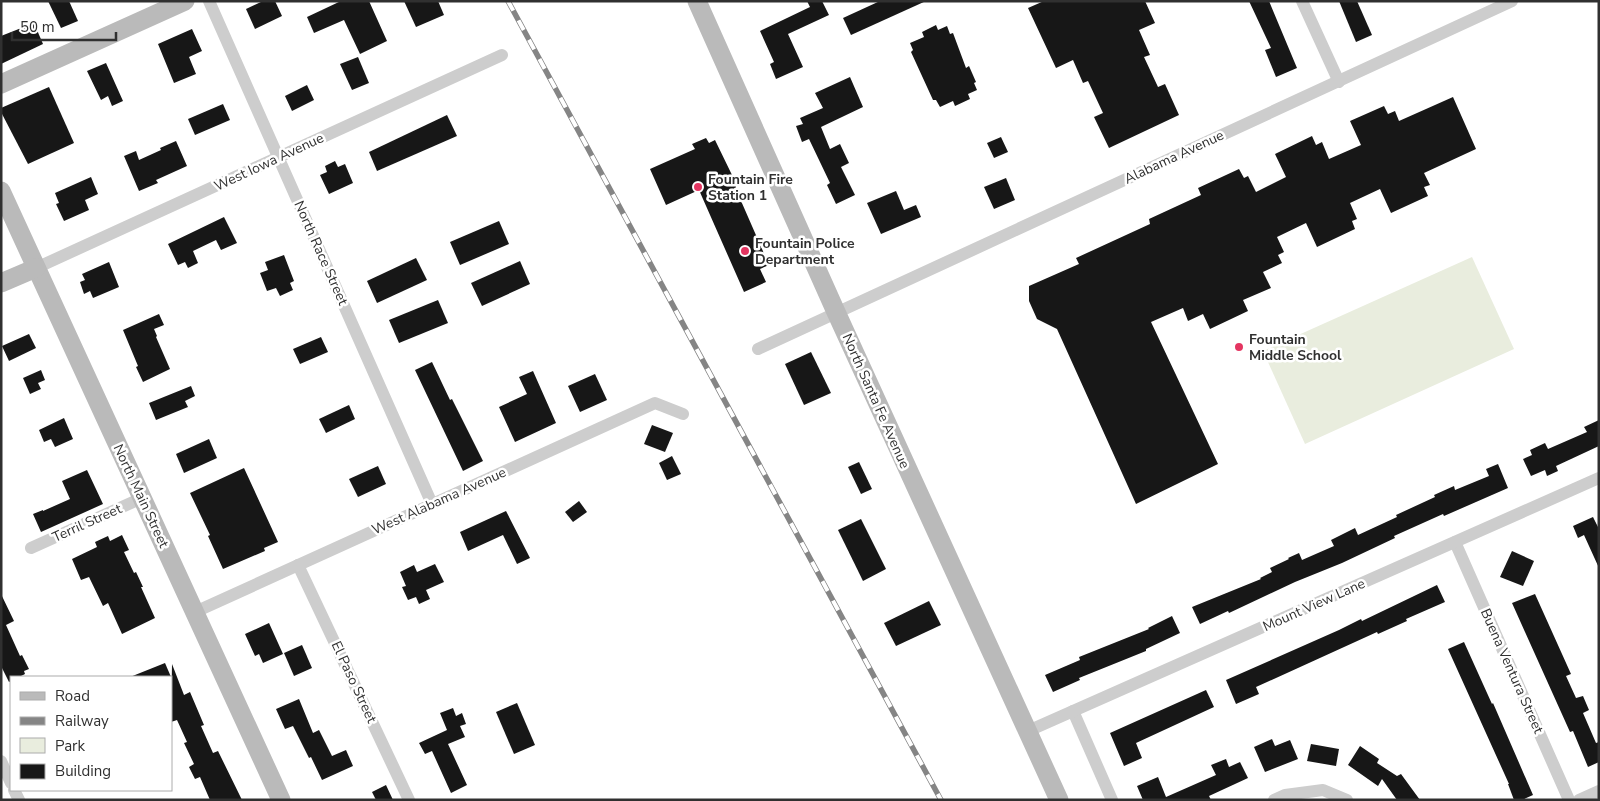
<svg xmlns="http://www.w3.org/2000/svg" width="1600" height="801" font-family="'Nunito Sans',sans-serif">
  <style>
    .green { fill: #e9edde }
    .building { fill: #171717 }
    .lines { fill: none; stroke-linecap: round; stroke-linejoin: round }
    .street { stroke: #cdcdcd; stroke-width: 12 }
    .secondary { stroke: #bababa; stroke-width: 19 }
    .rail-casing { stroke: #858585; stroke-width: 5.5 }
    .rail { stroke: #fff; stroke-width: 4; stroke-dasharray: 11; stroke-linecap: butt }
    .poi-dot { fill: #e43561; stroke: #fff; stroke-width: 2 }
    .labels { text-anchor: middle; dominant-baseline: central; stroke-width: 5; stroke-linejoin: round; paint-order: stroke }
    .street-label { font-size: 14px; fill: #303030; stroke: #fff }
    .poi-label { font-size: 14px; font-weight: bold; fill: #303030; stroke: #fff; text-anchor: start }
  </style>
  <rect width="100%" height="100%" fill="#fff"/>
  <polygon class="green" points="1472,257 1514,349 1305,444 1263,351"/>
  <g class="building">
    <polygon points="48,1 69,1 78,21 61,28"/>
    <polygon points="263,1 275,1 282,16 255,29 246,9"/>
    <polygon points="341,1 369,1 387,41 360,54 344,20 314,33 307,17"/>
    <polygon points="404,1 438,1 444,15 416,27"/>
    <polygon points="807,1 822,1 829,15 788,34 803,67 776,79 770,64 774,62 760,31 810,7"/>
    <polygon points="880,1 926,1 851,35 843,18"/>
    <polygon points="1044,1 1145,1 1155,23 1139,30 1150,55 1144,57 1158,87 1165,84 1179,115 1109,148 1094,117 1103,113 1088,81 1083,83 1073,60 1056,68 1028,8"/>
    <polygon points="1249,1 1269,1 1297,68 1276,77 1265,50 1271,48"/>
    <polygon points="1339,1 1357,1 1372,35 1356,42"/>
    <polygon points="34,23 43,44 1,64 1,36"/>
    <polygon points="936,25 938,30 947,26 950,34 953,33 966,68 969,66 976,82 974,83 977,90 968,94 970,99 955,106 953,101 940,107 936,100 933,100 911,52 913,50 910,43 924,37 922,32"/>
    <polygon points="192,29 202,51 189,57 196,74 174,83 158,44"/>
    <polygon points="358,57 369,83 352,90 340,64"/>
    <polygon points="106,63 123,101 112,106 108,96 101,100 87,71"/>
    <polygon points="850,77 863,107 821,127 830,149 840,144 849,163 841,167 855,195 836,204 827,185 830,183 809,139 802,142 796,126 803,124 800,118 823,108 815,93"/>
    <polygon points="307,85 314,100 292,111 285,96"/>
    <polygon points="49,87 74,143 28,164 1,112 1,108"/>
    <polygon points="1453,97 1476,149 1424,173 1430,185 1424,187 1428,196 1391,213 1380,189 1350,203 1357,219 1352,221 1355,229 1317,247 1306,223 1277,237 1284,252 1278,255 1282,263 1263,272 1271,288 1243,300 1248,311 1210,329 1203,314 1188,321 1183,308 1151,322 1218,464 1136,504 1057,329 1037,319 1029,301 1029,286 1079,264 1076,258 1150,224 1149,219 1201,195 1198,188 1239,169 1244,178 1248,176 1256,192 1286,177 1275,154 1312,136 1316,145 1322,142 1329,159 1361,145 1350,121 1384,106 1388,114 1395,111 1399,121"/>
    <polygon points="223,104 230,120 195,135 188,119"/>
    <polygon points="447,115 457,136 377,171 369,152"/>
    <polygon points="1001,137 1008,152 994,158 987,143"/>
    <polygon points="706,138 709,143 715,140 732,175 738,194 769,265 760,269 766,282 744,292 699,190 666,205 650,169 695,149 692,144"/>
    <polygon points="176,141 187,166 156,180 158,183 139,191 124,156 136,151 139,160 161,150 160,148"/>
    <polygon points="335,161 338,167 345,164 353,183 329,194 320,175 327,172 325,166"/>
    <polygon points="91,177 98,194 85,200 89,210 64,221 56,204 59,203 55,193"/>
    <polygon points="1006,178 1015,200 994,209 984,187"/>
    <polygon points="896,191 904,210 916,205 921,217 881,234 867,203"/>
    <polygon points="224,217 237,243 221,250 216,240 193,251 198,263 188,268 185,262 178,265 168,244"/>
    <polygon points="499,221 509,244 460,265 450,242"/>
    <polygon points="284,255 294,281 290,283 293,290 280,296 276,288 267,291 260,273 268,270 265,262"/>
    <polygon points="416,258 427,280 377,303 367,281"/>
    <polygon points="520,261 530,284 482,306 471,283"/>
    <polygon points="109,262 119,287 93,298 90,291 84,294 80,282 85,280 82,274"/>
    <polygon points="438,300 448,323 399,343 389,320"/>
    <polygon points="159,314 164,325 154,329 157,336 156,337 170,369 143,382 136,367 138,366 123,330"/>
    <polygon points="29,334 36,348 9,361 2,346"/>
    <polygon points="321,337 328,352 300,364 293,349"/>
    <polygon points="811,352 831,393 804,405 785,364"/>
    <polygon points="432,362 450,400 452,399 483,461 463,471 415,370"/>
    <polygon points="41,370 45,380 38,383 41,389 30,394 23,378"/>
    <polygon points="533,371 556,423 515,442 499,407 527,394 519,377"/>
    <polygon points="595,374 607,400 580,412 568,386"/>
    <polygon points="191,386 195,396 185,401 188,407 156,420 149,403"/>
    <polygon points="349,405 355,419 326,433 319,419"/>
    <polygon points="64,418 73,439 55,447 51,439 44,442 39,430"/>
    <polygon points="1599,420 1599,446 1556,466 1558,471 1547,476 1545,470 1531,476 1523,459 1532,455 1530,450 1545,443 1548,449 1587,432 1584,427"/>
    <polygon points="652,425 673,433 665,452 644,444"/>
    <polygon points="209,439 217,458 184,473 176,454"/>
    <polygon points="672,456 681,474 667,480 659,463"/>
    <polygon points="859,462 872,489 861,494 848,467"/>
    <polygon points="1498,464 1508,488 1444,516 1443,514 1394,536 1395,538 1342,563 1295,582 1229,613 1228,611 1200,624 1192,607 1261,579 1260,578 1272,572 1270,568 1289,559 1288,558 1299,553 1302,560 1334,546 1331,540 1355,528 1358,535 1397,517 1396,515 1435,497 1434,495 1454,486 1455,490 1489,476 1486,469"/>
    <polygon points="378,466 386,484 358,497 349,479"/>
    <polygon points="244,468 278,542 264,548 265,551 223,569 208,536 210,535 190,493"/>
    <polygon points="87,470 103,504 41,532 33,514 43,510 43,511 70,499 62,481"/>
    <polygon points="579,501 587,512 573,522 565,512"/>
    <polygon points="506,511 530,558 517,564 503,535 468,551 460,532"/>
    <polygon points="1593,517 1599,529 1599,568 1584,535 1578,538 1573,526"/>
    <polygon points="861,519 886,569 863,581 838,530"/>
    <polygon points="122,535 129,550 124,552 134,573 136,572 143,587 141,587 155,618 122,634 108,603 103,606 89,577 81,580 72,559 97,547 95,542 108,536 110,541"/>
    <polygon points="1512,551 1534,561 1523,586 1500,577"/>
    <polygon points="435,564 444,582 426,590 430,599 419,604 416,597 408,600 402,587 406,586 400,572 414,565 417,572"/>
    <polygon points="1437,585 1445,602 1406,619 1407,621 1378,634 1377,632 1256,687 1259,694 1236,704 1226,680 1339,630 1361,619 1362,621"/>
    <polygon points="1,594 14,621 6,625 20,656 22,655 29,669 24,671 25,674 19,677 11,677 11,681 9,682 1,666"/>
    <polygon points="1535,594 1571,674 1566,676 1576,698 1583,696 1589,710 1583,713 1596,743 1599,742 1599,762 1588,767 1573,731 1570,732 1512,603"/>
    <polygon points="929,601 941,625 896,646 884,623"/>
    <polygon points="1172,616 1180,633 1146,649 1146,651 1079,678 1080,680 1053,692 1045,675 1080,660 1079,657 1149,629 1148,628"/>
    <polygon points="269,623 283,654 263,663 259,654 255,656 245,634"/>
    <polygon points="1464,642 1492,704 1493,703 1533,795 1522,800 1514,800 1508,784 1509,784 1448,649"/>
    <polygon points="302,645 312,668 294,676 284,653"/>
    <polygon points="165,663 171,677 130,677"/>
    <polygon points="172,664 184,695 190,692 204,725 201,726 213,753 218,751 242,800 210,800 200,777 195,779 189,767 194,764 184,743 187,742 177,720 171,722"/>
    <polygon points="1206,690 1214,707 1136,743 1142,758 1124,766 1110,733"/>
    <polygon points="299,699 313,733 319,730 332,756 346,750 353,766 322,780 311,757 309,758 293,726 285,729 276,709"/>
    <polygon points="517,703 535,745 514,754 496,712"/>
    <polygon points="453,708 456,716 462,713 466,724 460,726 465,737 448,744 467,785 451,793 432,751 425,754 419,743 447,730 440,713"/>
    <polygon points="1272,739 1275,746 1290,740 1298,759 1265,772 1254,747"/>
    <polygon points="1311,744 1339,749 1336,766 1307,761"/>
    <polygon points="1360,746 1379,759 1377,763 1397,776 1401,774 1420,800 1397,800 1382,779 1378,786 1348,765"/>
    <polygon points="1226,759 1229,767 1240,762 1248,778 1209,796 1211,800 1143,800 1137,786 1158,777 1166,797 1216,775 1211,765"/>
    <polygon points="386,785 393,800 376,800 372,792"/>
  </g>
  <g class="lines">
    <g class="street">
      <polyline points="209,1 432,504"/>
      <polyline points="1302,1 1339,82"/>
      <polyline points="36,268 502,55"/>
      <polyline points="758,349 1512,1"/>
      <polyline points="1455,542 1569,800"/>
      <polyline points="31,548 142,498"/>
      <polyline points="298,565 409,800"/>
      <polyline points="195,612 655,403 683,414"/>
      <polyline points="1073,711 1112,800"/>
      <polyline points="1028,731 1599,478"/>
      <polyline points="1,761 11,783"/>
      <polyline points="14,790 19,800"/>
      <polyline points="1274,800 1285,795 1323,790 1347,800"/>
      <polyline points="1579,800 1599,791"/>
    </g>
    <g class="secondary">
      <polyline points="697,1 836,312 1059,800"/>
      <polyline points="1,84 185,1"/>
      <polyline points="1,191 281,800"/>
      <polyline points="1,283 36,268"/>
    </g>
    <g class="rail-casing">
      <polyline id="rail" points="508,1 941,800"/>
    </g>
    <use href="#rail" class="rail"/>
  </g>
  <g class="poi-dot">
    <circle cx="698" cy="187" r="5"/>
    <circle cx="745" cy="251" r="5"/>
    <circle cx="1239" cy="347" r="5"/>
  </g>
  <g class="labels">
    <g class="street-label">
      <text transform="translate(1174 157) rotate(-25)">Alabama Avenue</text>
      <text transform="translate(269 162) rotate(-25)">West Iowa Avenue</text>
      <text transform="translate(321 253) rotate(66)">North Race Street</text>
      <text transform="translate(876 401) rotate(66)">North Santa Fe Avenue</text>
      <text transform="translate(141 496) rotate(65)">North Main Street</text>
      <text transform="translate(439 501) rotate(-24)">West Alabama Avenue</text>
      <text transform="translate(87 523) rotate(-24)">Terril Street</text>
      <text transform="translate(1314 605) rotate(-24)">Mount View Lane</text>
      <text transform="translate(1512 671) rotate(66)">Buena Ventura Street</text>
      <text transform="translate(354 682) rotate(65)">El Paso Street</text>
    </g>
    <g class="poi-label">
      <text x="708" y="179">Fountain Fire<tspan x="708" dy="16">Station 1</tspan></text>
      <text x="755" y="243">Fountain Police<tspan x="755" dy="16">Department</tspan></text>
      <text x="1249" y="339">Fountain<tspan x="1249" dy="16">Middle School</tspan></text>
    </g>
  </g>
  <rect width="1600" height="801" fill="none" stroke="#303030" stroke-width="5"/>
  <rect x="10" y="676" width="162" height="115" fill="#ffffff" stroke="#acacac"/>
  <rect x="20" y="692" width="25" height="8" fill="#bababa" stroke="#acacac"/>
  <text x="55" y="701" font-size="15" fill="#303030">Road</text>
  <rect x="20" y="717" width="25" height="8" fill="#858585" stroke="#acacac"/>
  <text x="55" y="726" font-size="15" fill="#303030">Railway</text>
  <rect x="20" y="738" width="25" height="15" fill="#e9edde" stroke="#acacac"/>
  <text x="55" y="751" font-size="15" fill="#303030">Park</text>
  <rect x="20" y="764" width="25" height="15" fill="#171717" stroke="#acacac"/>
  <text x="55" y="776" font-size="15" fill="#303030">Building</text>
  <path d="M12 32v8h104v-8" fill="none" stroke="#303030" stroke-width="2.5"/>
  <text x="20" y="32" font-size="15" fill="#303030" stroke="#ffffff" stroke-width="4" paint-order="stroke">50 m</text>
</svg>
